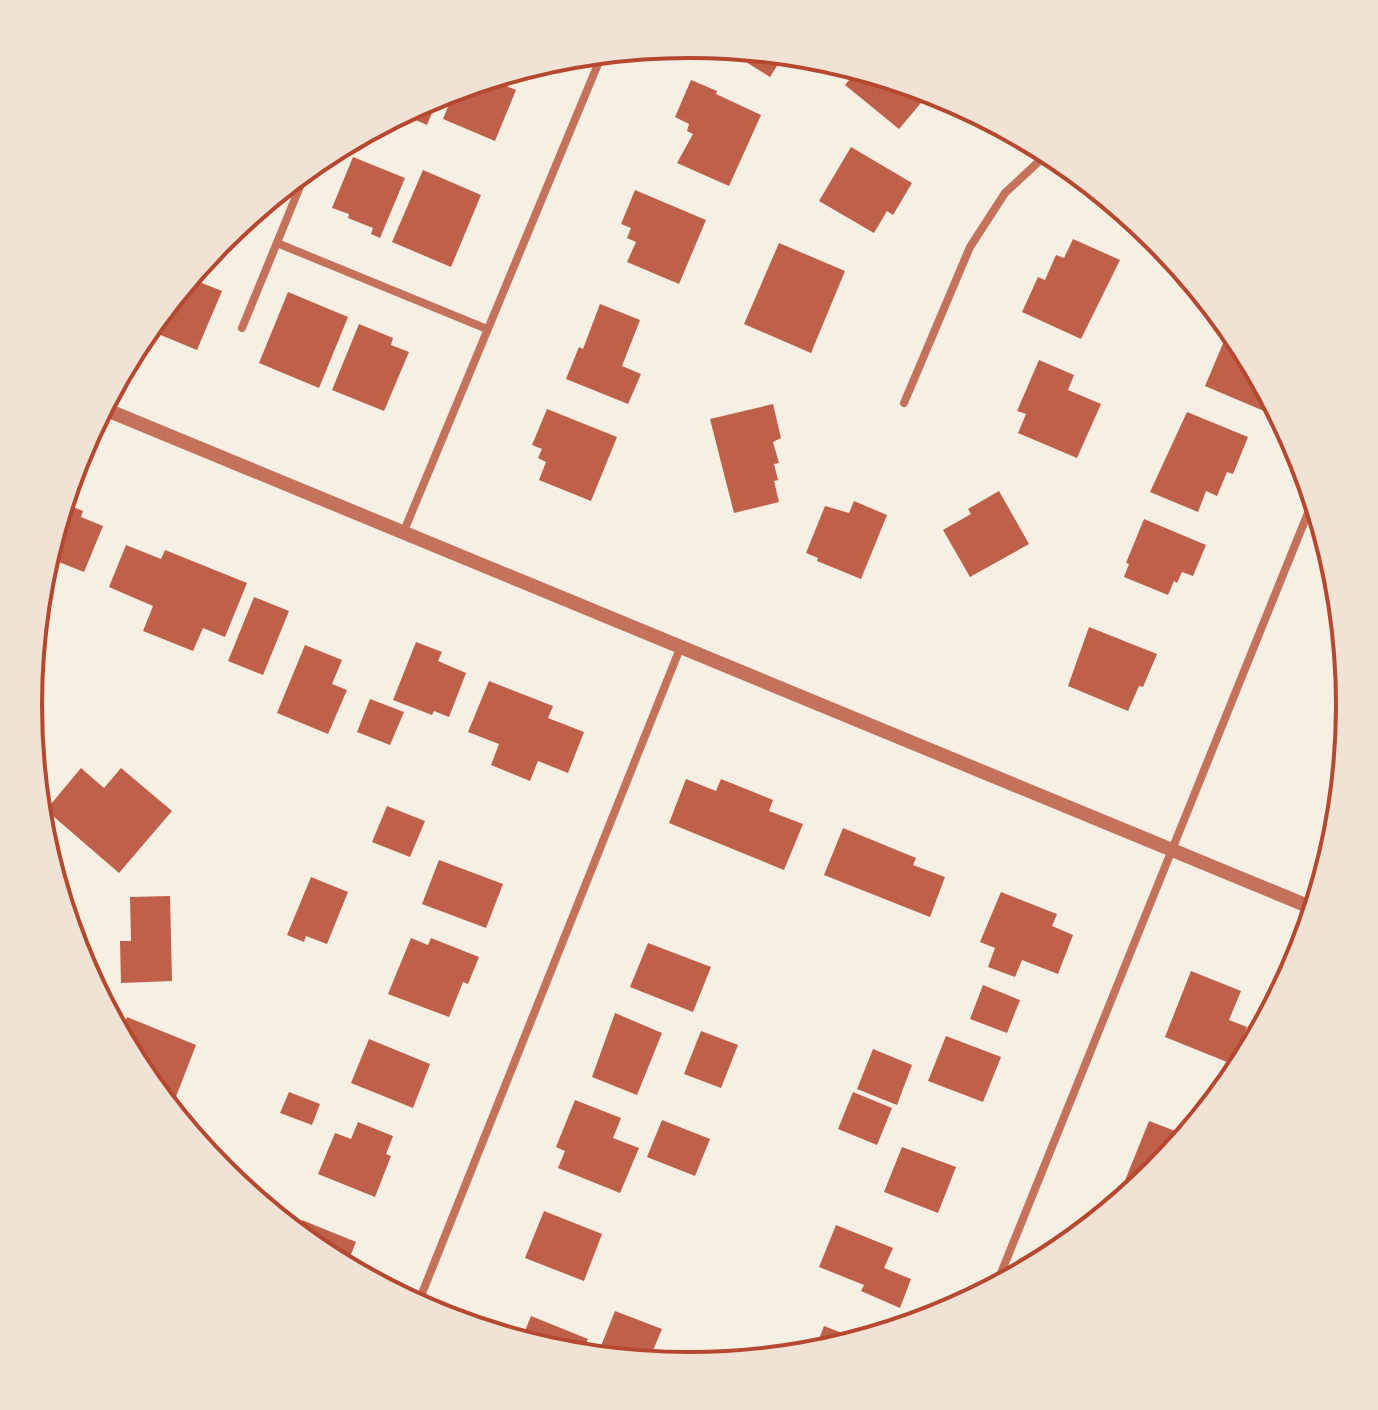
<svg xmlns="http://www.w3.org/2000/svg" width="1378" height="1410" font-family="'Roboto Condensed',sans-serif">
  <style>
    .building { fill: #bf614a }
    .lines { fill: none; stroke-linecap: round; stroke-linejoin: round }
    .minor { stroke: #c5725c; stroke-width: 8 }
    .tertiary { stroke: #c5725c; stroke-width: 14 }
    .rim { fill: none; stroke: #b5482f; stroke-width: 4 }
  </style>
  <rect width="100%" height="100%" fill="#f6efe4"/>
  <g class="building">
    <polygon points="722,47 785,53 770,77"/>
    <polygon points="858,69 931,91 899,129 845,85"/>
    <polygon points="500,75 497,82 516,90 495,141 443,119 455,89"/>
    <polygon points="691,80 717,91 716,94 761,115 729,186 677,163 693,134 687,131 689,124 675,117"/>
    <polygon points="440,93 427,125 400,113 436,94"/>
    <polygon points="851,147 912,183 893,215 887,211 874,233 819,201"/>
    <polygon points="353,157 405,178 380,238 371,234 373,228 348,218 349,214 332,208"/>
    <polygon points="423,170 481,195 451,267 392,242"/>
    <polygon points="635,190 706,220 679,284 627,262 636,242 627,238 631,228 621,224"/>
    <polygon points="238,224 228,247 217,243 222,237"/>
    <polygon points="1073,239 1120,260 1081,339 1022,312 1038,277 1045,280 1056,255 1064,258"/>
    <polygon points="779,243 845,271 811,353 744,324"/>
    <polygon points="189,278 222,291 197,350 146,329"/>
    <polygon points="288,292 348,317 319,388 259,363"/>
    <polygon points="600,304 640,320 622,366 641,374 628,404 566,379 579,347 583,349"/>
    <polygon points="359,324 393,338 391,345 409,352 384,411 332,390"/>
    <polygon points="1230,327 1239,338 1270,396 1264,411 1205,386"/>
    <polygon points="1039,360 1074,375 1068,390 1101,404 1077,458 1018,433 1026,414 1017,411"/>
    <polygon points="773,404 781,438 773,442 779,463 774,464 778,480 774,481 779,502 734,513 710,419"/>
    <polygon points="547,409 617,437 591,501 539,480 546,462 538,458 542,449 532,445"/>
    <polygon points="1187,412 1248,437 1233,474 1227,472 1217,496 1206,491 1198,512 1150,492"/>
    <polygon points="999,491 1029,544 970,577 943,530 971,514 968,509"/>
    <polygon points="854,501 887,515 861,579 817,561 818,558 806,553 825,506 849,513"/>
    <polygon points="63,503 83,511 81,517 103,526 84,572 46,557"/>
    <polygon points="1144,519 1206,545 1193,576 1182,572 1177,583 1174,581 1168,595 1124,577 1129,564 1126,563"/>
    <polygon points="126,545 161,559 165,550 247,583 225,637 203,628 193,651 143,631 153,606 109,587"/>
    <polygon points="254,597 289,611 263,675 228,661"/>
    <polygon points="1089,627 1157,654 1143,687 1139,686 1128,711 1068,686"/>
    <polygon points="416,642 442,652 438,661 466,673 449,717 434,711 432,715 393,700"/>
    <polygon points="305,645 342,660 332,684 347,690 328,734 277,713"/>
    <polygon points="489,681 553,706 548,718 584,732 568,773 538,761 530,781 491,765 499,744 468,732"/>
    <polygon points="370,699 404,712 390,745 357,732"/>
    <polygon points="30,725 43,731 33,756"/>
    <polygon points="33,759 46,765 36,787"/>
    <polygon points="81,768 104,788 121,768 172,811 119,873 46,810"/>
    <polygon points="686,779 716,791 721,779 773,800 769,811 803,824 784,870 669,823"/>
    <polygon points="387,806 425,821 410,857 372,842"/>
    <polygon points="843,828 916,858 913,865 945,877 930,917 824,875"/>
    <polygon points="439,860 503,884 486,928 422,904"/>
    <polygon points="311,877 348,892 327,944 306,936 304,942 287,935"/>
    <polygon points="1001,892 1057,914 1052,926 1073,935 1058,974 1022,960 1015,977 988,967 995,948 980,942"/>
    <polygon points="170,896 172,981 121,983 120,941 131,941 130,897"/>
    <polygon points="411,938 428,945 431,938 479,957 468,984 463,982 449,1017 388,994"/>
    <polygon points="648,943 711,967 693,1012 630,987"/>
    <polygon points="1191,971 1241,991 1229,1020 1247,1027 1232,1064 1165,1037"/>
    <polygon points="983,985 1020,1000 1007,1033 970,1019"/>
    <polygon points="615,1013 662,1033 637,1095 592,1077"/>
    <polygon points="127,1017 196,1045 172,1107 166,1104 139,1072 120,1036"/>
    <polygon points="701,1031 738,1045 721,1088 684,1074"/>
    <polygon points="946,1036 1001,1057 983,1102 928,1081"/>
    <polygon points="369,1039 430,1064 413,1108 351,1083"/>
    <polygon points="873,1049 912,1065 897,1105 857,1089"/>
    <polygon points="289,1092 320,1104 312,1125 280,1113"/>
    <polygon points="853,1092 892,1108 877,1145 838,1129"/>
    <polygon points="575,1100 621,1118 613,1138 639,1148 620,1193 558,1168 565,1151 556,1147"/>
    <polygon points="662,1120 710,1139 695,1176 647,1157"/>
    <polygon points="1149,1121 1183,1134 1178,1146 1156,1173 1137,1189 1124,1183"/>
    <polygon points="358,1122 393,1136 386,1154 391,1156 375,1197 318,1174 335,1133 351,1139"/>
    <polygon points="902,1147 956,1167 938,1213 884,1192"/>
    <polygon points="544,1211 602,1234 584,1281 525,1258"/>
    <polygon points="302,1220 356,1242 346,1267 321,1254 296,1234"/>
    <polygon points="836,1225 893,1248 884,1268 911,1279 900,1308 861,1291 864,1285 819,1267"/>
    <polygon points="615,1311 662,1329 648,1362 622,1359 599,1351"/>
    <polygon points="531,1316 588,1339 581,1355 560,1353 521,1341"/>
    <polygon points="824,1326 860,1340 813,1354"/>
  </g>
  <g class="lines">
    <g class="minor">
      <polyline points="578,55 597,62"/>
      <polyline points="277,243 487,329"/>
      <polyline points="242,328 308,167"/>
      <polyline points="904,403 970,247 1005,193 1049,152"/>
      <polyline points="404,531 603,52"/>
      <polyline points="995,1288 1314,498"/>
      <polyline points="417,1306 681,646"/>
    </g>
    <polyline class="tertiary" points="102,408 1315,909"/>
  </g>
  <path d="M0 0H1378V1410H0ZM42 705a647 647 0 1 1 1294 0a647 647 0 1 1-1294 0Z" fill="#f1e2d6" fill-rule="evenodd"/>
  <path class="rim" d="M42 705a647 647 0 1 1 1294 0a647 647 0 1 1-1294 0Z"/>
</svg>
